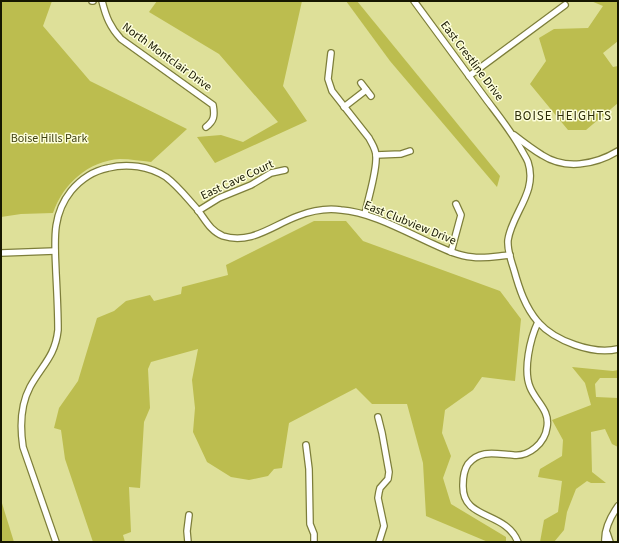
<svg xmlns="http://www.w3.org/2000/svg" width="619" height="543" font-family="'Source Sans 3',sans-serif">
  <style>
    .green { fill: #bcbd4f }
    .lines { fill: none; stroke-linecap: round; stroke-linejoin: round }
    .minor-casing { stroke: #7d7e3a; stroke-width: 8 }
    .minor { stroke: #fff; stroke-width: 5.5 }
    .labels { text-anchor: middle; dominant-baseline: central; stroke-width: 3; stroke-linejoin: round; paint-order: stroke }
    .street-label { font-size: 12px; fill: #171700; stroke: #fdfedb }
    .park-label { font-size: 12px; fill: #3f4010; stroke: #fdfedb }
    .neighbourhood-label { font-size: 13px; letter-spacing: 1px; fill: #2c2c07; stroke: #fdfedb }
  </style>
  <rect width="100%" height="100%" fill="#dee099"/>
  <g class="green">
    <path d="M 1,1 L 52,1 L 43,26 L 90,81 L 187,129 L 151,162 C 141,161 131,159 120,159 C 88,161 63,184 53,213 L 21,214 L 1,217 Z"/>
    <polygon points="157,1 302,1 283,86 307,121 215,163 197,137 221,135 243,142 278,122 219,54 149,12"/>
    <polygon points="346,1 357,1 500,176 497,187 390,61"/>
    <polygon points="591,1 618,1 618,41 603,53 613,67 618,66 618,103 586,130 568,130 530,84 546,61 539,38 554,29 588,28 603,6"/>
    <polygon points="314,221 346,221 363,241 500,291 521,319 515,381 482,377 473,390 445,410 442,433 451,456 443,478 451,504 506,537 506,542 488,542 426,516 423,463 407,404 372,404 356,388 289,423 282,468 274,469 268,476 249,480 231,477 207,462 193,432 195,408 192,380 198,349 151,362 148,369 150,408 144,422 140,488 129,487 131,532 123,535 125,542 93,542 65,459 61,430 54,428 59,408 78,381 97,318 114,311 126,301 150,295 154,301 181,294 182,287 228,275 226,265"/>
    <polygon points="572,367 613,371 618,370 618,378 600,378 595,384 596,397 618,398 618,447 612,444 605,429 591,432 592,472 606,483 591,483 587,481 576,489 567,512 564,530 554,542 540,542 544,520 558,512 562,481 538,477 540,469 562,456 563,440 552,420 591,405 585,383"/>
    <polygon points="1,500 14,542 1,542"/>
  </g>
  <g class="lines">
    <g class="minor-casing">
      <g id="minor">
        <polyline points="92,1 93,1"/>
        <path d="M 102,1 C 106,17 110,27 121,39 L 213,105 C 215,116 214,121 206,127"/>
        <path d="M 414,1 C 438,34 462,66 486,99 C 498,115 511,131 521,149 C 523,153 526,157 528,162 C 538,192 512,213 508,240 C 507,250 511,260 514,270 C 519,288 525,307 538,322 C 555,341 593,355 618,349"/>
        <path d="M 331,53 L 328,79 L 332,91 L 369,138 C 372,144 376,149 376,156 C 377,172 368,198 365,214"/>
        <polyline points="469,76 565,5"/>
        <polyline points="361,83 371,96"/>
        <polyline points="344,107 366,90"/>
        <path d="M 514,135 C 523,142 532,149 542,155 C 565,170 595,165 618,151"/>
        <polyline points="376,155 401,154 410,151"/>
        <polyline points="198,211 219,198 251,185 271,173 285,170"/>
        <polyline points="451,252 461,215 456,204"/>
        <polyline points="1,253 55,251"/>
        <polyline points="378,417 382,433 389,472 388,479 380,488 379,492 378,498 384,526 379,542"/>
        <polyline points="306,445 309,469 310,524 314,534 314,542"/>
        <polyline points="607,533 610,542"/>
        <path d="M 56,542 L 23,447 C 20,427 20,406 30,387 C 42,365 55,357 58,330 C 58,311 57,292 56,273 C 55,243 51,216 71,191 C 81,179 93,171 108,168 C 127,163 149,166 166,177 C 178,186 187,198 197,209 C 205,219 210,231 223,236 C 251,245 273,225 298,216 C 311,211 327,208 341,210 C 371,212 406,232 433,244 C 446,250 459,256 472,257 C 485,259 497,256 510,255"/>
        <polyline points="188,542 187,531 189,515"/>
        <path d="M 518,542 C 505,510 462,521 463,485 C 463,478 464,470 468,464 C 480,449 496,454 513,455 C 529,457 545,443 547,427 C 550,410 536,402 530,387 C 523,370 530,339 538,322"/>
        <path d="M 605,542 C 604,530 611,516 618,506"/>
      </g>
    </g>
    <use href="#minor" class="minor"/>
  </g>
  <g class="labels">
    <g class="street-label">
      <text transform="translate(167 57) rotate(36)">North Montclair Drive</text>
      <text transform="translate(472 61) rotate(53)">East Crestline Drive</text>
      <text transform="translate(237 180) rotate(-25)">East Cave Court</text>
      <text transform="translate(410 223) rotate(22)">East Clubview Drive</text>
    </g>
    <g class="park-label">
      <text x="49" y="138">Boise Hills Park</text>
    </g>
    <g class="neighbourhood-label">
      <text x="563" y="116">BOISE HEIGHTS</text>
    </g>
  </g>
  <rect width="619" height="543" fill="none" stroke="#171700" stroke-width="4"/>
</svg>
